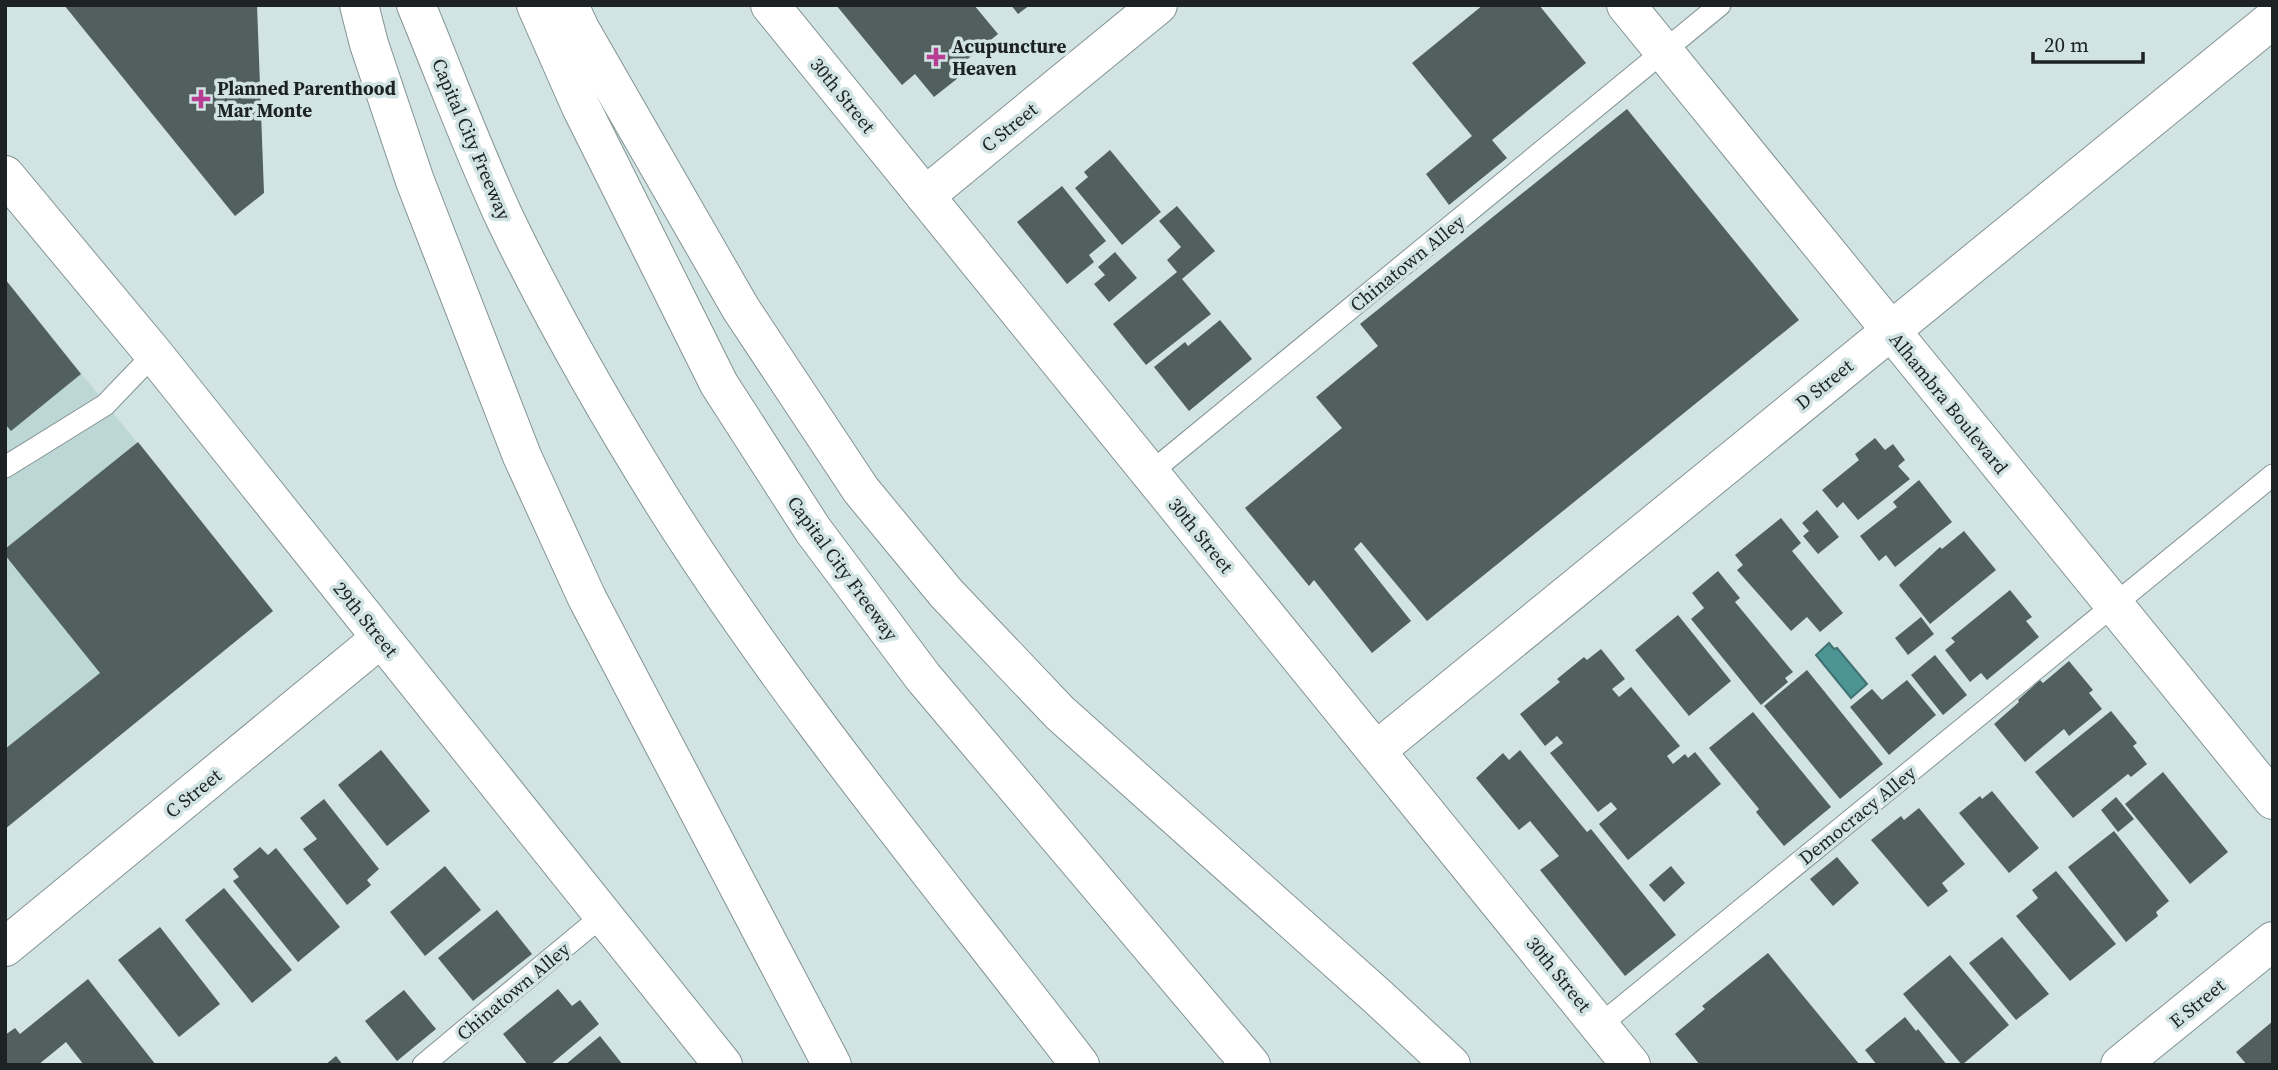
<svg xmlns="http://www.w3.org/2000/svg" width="2278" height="1070" font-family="'Source Serif 4',serif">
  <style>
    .built { fill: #bdd7d6 }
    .water { fill: #4d9494; stroke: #3f7272; stroke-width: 2 }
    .building { fill: #515f5f }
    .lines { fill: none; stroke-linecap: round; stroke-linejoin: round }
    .service-casing { stroke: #839393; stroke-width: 23 }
    .minor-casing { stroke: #839393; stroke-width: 40 }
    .tertiary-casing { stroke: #839393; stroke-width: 40 }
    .motorway-casing { stroke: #839393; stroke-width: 40 }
    .service { stroke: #fff; stroke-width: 21 }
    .minor { stroke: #fff; stroke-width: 38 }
    .tertiary { stroke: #fff; stroke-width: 38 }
    .motorway { stroke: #fff; stroke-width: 38 }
    .poi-dot { fill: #b63d91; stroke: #d2e3e3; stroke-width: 2.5 }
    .labels { text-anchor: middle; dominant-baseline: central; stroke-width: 7; stroke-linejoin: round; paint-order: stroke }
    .poi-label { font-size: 19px; font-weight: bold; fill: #1d2323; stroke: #d2e3e3; text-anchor: start }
    .street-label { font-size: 19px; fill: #1d2323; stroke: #d2e3e3 }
  </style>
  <rect width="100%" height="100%" fill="#d2e3e3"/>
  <polygon class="built" points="5,279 273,611 5,829"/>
  <polygon class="water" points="1829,643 1834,649 1837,648 1867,684 1851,698 1816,655"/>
  <g class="building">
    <polygon points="64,5 257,5 264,193 235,216"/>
    <polygon points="836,5 974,5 998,34 953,71 958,78 934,97 915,74 902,85"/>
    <polygon points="1011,5 1030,5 1018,14"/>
    <polygon points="1483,5 1539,5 1586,63 1492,140 1507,158 1449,205 1426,174 1472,136 1412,63"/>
    <polygon points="1627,109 1799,320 1427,621 1361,542 1354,549 1411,621 1372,653 1314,580 1309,586 1245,508 1342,428 1316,397 1378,346 1360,324"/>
    <polygon points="1110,150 1161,212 1122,245 1075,188 1088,177 1084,172"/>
    <polygon points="1062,186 1106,241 1089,255 1094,262 1067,284 1017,222"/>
    <polygon points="1177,206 1215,251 1182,279 1211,314 1146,365 1113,324 1177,272 1167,260 1181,247 1159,221"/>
    <polygon points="1115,252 1137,278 1109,302 1094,284 1105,275 1098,267"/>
    <polygon points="5,279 81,374 11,431 5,424"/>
    <polygon points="1220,320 1252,359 1189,411 1154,367 1185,342 1188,346"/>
    <polygon points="1875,438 1885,450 1893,444 1905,460 1898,466 1910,479 1858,520 1843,502 1837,508 1822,490 1859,460 1855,454"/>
    <polygon points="138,442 273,611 5,829 5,749 100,673 5,555 5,549"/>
    <polygon points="1919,480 1952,522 1895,567 1886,555 1879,561 1860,536 1897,507 1893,502"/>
    <polygon points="1817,510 1839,537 1818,554 1803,536 1809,531 1802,523"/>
    <polygon points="1781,518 1801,543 1792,551 1843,613 1820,632 1807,617 1791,631 1737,570 1743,565 1735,555"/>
    <polygon points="1964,531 1996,570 1930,624 1899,585 1940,547 1942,549"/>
    <polygon points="1718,571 1740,598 1735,602 1793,672 1785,678 1788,682 1761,705 1691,619 1704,608 1692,593"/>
    <polygon points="2010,590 2032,617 2026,621 2039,637 1987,680 1981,673 1970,682 1945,650 1955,642 1951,638"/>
    <polygon points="1678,615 1731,681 1689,716 1635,650"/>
    <polygon points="1921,617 1934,634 1908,655 1895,638"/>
    <polygon points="1601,649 1625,679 1612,689 1619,697 1631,687 1680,746 1667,756 1673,764 1685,754 1688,758 1695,752 1721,784 1628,860 1599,824 1617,809 1611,802 1598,812 1550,753 1563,743 1557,736 1545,746 1520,714 1560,682 1557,679 1584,657 1587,660"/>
    <polygon points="1935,655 1967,695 1943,715 1911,675"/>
    <polygon points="2069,661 2093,690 2089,693 2102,709 2069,736 2064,729 2025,762 1994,724 2019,702 2018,700 2040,680 2043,683"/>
    <polygon points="1807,670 1883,764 1840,799 1764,706"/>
    <polygon points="1907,680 1936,715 1889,755 1850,707 1872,689 1882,700"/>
    <polygon points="2111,711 2137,743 2133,746 2147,764 2131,777 2128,774 2073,818 2035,772"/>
    <polygon points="1753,712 1831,807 1784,846 1756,812 1759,809 1709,748"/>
    <polygon points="381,750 430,811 387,846 338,785"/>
    <polygon points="1520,750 1587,832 1591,829 1676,935 1625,976 1540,870 1559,856 1530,821 1519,830 1476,778 1503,753 1509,760"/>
    <polygon points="2163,772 2228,852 2190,884 2125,804"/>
    <polygon points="1992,791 2039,848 2009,873 1959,813 1980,796 1982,799"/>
    <polygon points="2116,797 2134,819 2118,832 2101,810"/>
    <polygon points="324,799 379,869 367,880 371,885 347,905 303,849 317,839 300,818"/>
    <polygon points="1919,808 1965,864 1942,883 1948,891 1928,907 1871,840 1901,816 1904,820"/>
    <polygon points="2114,831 2169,901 2156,912 2158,916 2126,942 2068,867"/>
    <polygon points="260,847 268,855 276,848 340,927 298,962 233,881 239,877 233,869"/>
    <polygon points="1837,857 1859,883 1833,906 1810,879"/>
    <polygon points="445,866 481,910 425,956 390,912"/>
    <polygon points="1671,866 1685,883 1664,902 1649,885"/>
    <polygon points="2056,871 2116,944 2070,981 2016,916 2038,898 2032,890"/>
    <polygon points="224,888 292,970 252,1003 185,920"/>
    <polygon points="497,910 532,954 473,1001 438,958"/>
    <polygon points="160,927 220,1004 179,1037 118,960"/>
    <polygon points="2002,937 2049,994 2016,1020 1969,963"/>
    <polygon points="1768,953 1860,1065 1700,1065 1675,1034 1705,1009 1702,1006"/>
    <polygon points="1950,955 2009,1025 1962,1065 1903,994"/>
    <polygon points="88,979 156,1065 84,1065 66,1042 38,1065 5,1065 5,1035 15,1028 20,1034"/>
    <polygon points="558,989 572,1006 580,1000 599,1024 550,1065 528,1065 503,1034"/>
    <polygon points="404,990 436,1029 397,1061 365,1021"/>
    <polygon points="1905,1017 1916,1031 1918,1029 1947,1065 1877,1065 1865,1050"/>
    <polygon points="2273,1021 2273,1065 2247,1065 2236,1052"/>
    <polygon points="600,1036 623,1065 565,1065"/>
    <polygon points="336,1056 343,1065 325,1065"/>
  </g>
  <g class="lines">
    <g class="service-casing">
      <g id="service">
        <polyline points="5,467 105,405 154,354"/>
        <polyline points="1150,473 1720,5"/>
        <polyline points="1600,1025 2273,475"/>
        <polyline points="423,1065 602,916"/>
      </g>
    </g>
    <g class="minor-casing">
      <g id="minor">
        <polyline points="770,5 1631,1065"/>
        <polyline points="5,175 154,354 723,1065"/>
        <polyline points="925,196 1158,5"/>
        <polyline points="1377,750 2273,19"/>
        <polyline points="5,947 381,638"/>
      </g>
    </g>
    <g class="tertiary-casing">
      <g id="tertiary">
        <polyline points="1626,5 2273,800"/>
        <polyline points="2120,1065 2273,941"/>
      </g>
    </g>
    <g class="motorway-casing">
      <g id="motorway">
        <polyline points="359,5 369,44 415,181 522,456 587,598 832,1065"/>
        <path d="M 416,5 C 446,77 473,151 506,221 C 553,318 609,416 666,507 C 790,703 939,881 1080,1065"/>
        <polyline points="536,5 581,107 719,384 813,530 923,677 1251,1065"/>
        <polyline points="569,5 580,29 741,309 861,490 946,593 1060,713 1378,997 1451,1065"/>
      </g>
    </g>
    <use href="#service" class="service"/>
    <use href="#minor" class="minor"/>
    <use href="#tertiary" class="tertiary"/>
    <use href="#motorway" class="motorway"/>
  </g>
  <g class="poi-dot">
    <path d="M932.5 46.5h7v7h7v7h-7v7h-7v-7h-7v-7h7z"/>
    <path d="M197.5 88.5h7v7h7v7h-7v7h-7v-7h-7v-7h7z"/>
  </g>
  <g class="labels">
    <g class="poi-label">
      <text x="952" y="46">Acupuncture<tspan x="952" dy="22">Heaven</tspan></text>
      <text x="217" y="88">Planned Parenthood<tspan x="217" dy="22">Mar Monte</tspan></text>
    </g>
    <g class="street-label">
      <text transform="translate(843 95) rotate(51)">30th Street</text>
      <text transform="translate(1009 127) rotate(-39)">C Street</text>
      <text transform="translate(472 139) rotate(67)">Capital City Freeway</text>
      <text transform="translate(1407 263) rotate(-39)">Chinatown Alley</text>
      <text transform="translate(1824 384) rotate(-39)">D Street</text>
      <text transform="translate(1949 403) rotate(51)">Alhambra Boulevard</text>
      <text transform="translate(1201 535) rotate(51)">30th Street</text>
      <text transform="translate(843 568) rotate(54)">Capital City Freeway</text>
      <text transform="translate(366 619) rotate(51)">29th Street</text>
      <text transform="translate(193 793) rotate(-39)">C Street</text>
      <text transform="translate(1857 815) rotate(-39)">Democracy Alley</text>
      <text transform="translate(1559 974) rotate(51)">30th Street</text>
      <text transform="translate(513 991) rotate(-40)">Chinatown Alley</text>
      <text transform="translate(2197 1003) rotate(-39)">E Street</text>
    </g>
  </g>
  <rect width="2278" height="1070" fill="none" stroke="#1d2323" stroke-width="14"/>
  <path d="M2033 52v10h110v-10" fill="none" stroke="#1d2323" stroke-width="3.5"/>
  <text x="2044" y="52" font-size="21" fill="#1d2323" stroke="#d2e3e3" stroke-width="5" paint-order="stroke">20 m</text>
</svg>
